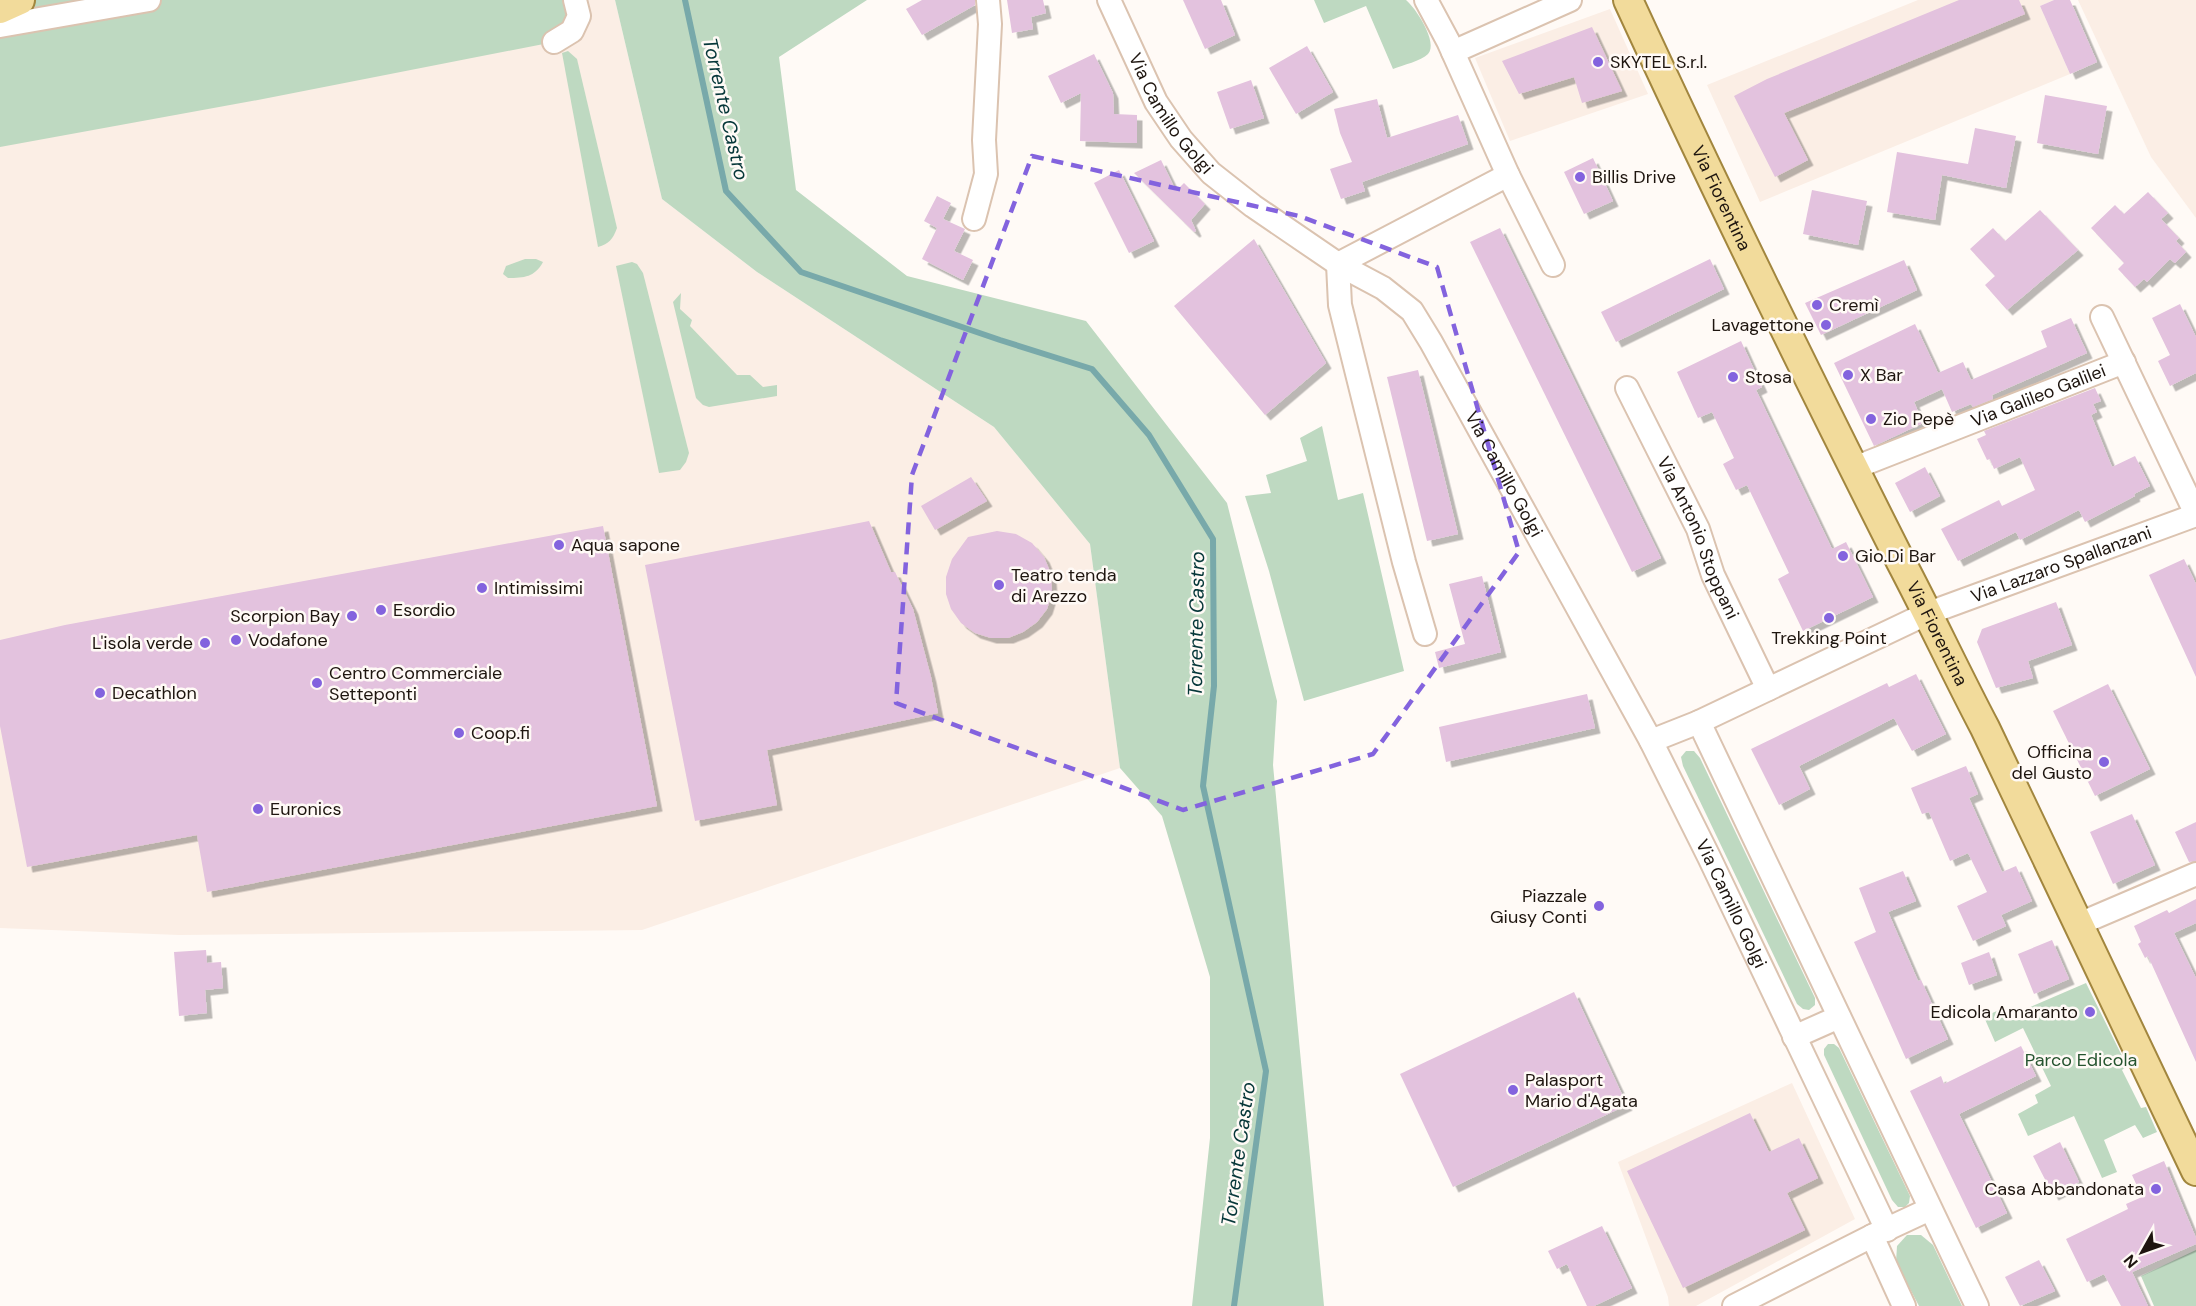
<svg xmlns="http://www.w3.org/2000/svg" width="2196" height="1306" font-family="'DM Sans',sans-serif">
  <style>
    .built { fill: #fbeee5 }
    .green { fill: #bed9c1 }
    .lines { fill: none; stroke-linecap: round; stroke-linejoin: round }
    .stream { stroke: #78a9aa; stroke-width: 6 }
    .building { fill: #e3c2de; filter: url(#shadow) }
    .minor-casing { stroke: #dbc3b0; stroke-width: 26 }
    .major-casing { stroke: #a2863e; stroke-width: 32 }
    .minor { stroke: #fff; stroke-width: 22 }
    .major { stroke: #f2db9b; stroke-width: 28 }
    .marked { fill: none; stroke: #8363de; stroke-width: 4.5; stroke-dasharray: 12 8; stroke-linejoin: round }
    .poi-dot { fill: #8363de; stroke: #fffaf6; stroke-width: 2 }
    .labels { text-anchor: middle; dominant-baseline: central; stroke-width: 5; stroke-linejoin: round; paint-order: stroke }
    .poi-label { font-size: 18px; fill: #1e150f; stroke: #fffaf6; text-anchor: start }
    .street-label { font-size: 18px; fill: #1e150f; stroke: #fffaf6 }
    .park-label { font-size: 18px; fill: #25542f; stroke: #fffaf6 }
    .water-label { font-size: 20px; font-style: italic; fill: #063739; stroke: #fffaf6 }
  </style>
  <defs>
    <filter id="shadow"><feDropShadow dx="5.5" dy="5.5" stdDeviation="0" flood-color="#0004"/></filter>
  </defs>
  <rect width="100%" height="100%" fill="#fffaf6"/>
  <g class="built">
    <polygon points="0,0 615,0 662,199 757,272 994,427 1090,544 1120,768 642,930 179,935 0,928"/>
    <polygon points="1918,0 2054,0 2040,6 2070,74 1760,202 1707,85"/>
    <polygon points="2078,0 2196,0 2196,218 2151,157"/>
    <polygon points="1610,9 1648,94 1510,141 1475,58"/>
    <polygon points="1792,1083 1855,1219 1696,1306 1669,1306 1668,1297 1618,1162"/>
  </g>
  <g class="green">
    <polygon points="0,0 575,0 554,42 263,99 0,147"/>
    <polygon points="615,0 867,0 779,57 796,190 907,276 1086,321 1227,503 1277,701 1273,765 1324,1306 1192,1306 1210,1138 1210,977 1162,816 1120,768 1090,544 994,427 757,272 662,199"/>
    <path d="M 1314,0 L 1406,0 C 1415,7 1439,43 1428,54 C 1421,61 1403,65 1393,69 L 1366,6 L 1324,23 Z"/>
    <path d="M 568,51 L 577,59 L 617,228 C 613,239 609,244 598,247 L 562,53 Z"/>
    <path d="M 525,259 L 536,259 L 543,262 C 535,277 524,278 508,278 L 503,274 L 506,266 Z"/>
    <polygon points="632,262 637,264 643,273 689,453 686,462 680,470 659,473 616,266"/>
    <polygon points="681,293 680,309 692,320 690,326 737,375 750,375 763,387 777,385 777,396 709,407 703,405 696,398 673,302"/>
    <polygon points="1322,426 1338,500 1363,493 1404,671 1304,701 1269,571 1245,496 1271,493 1266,475 1307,461 1300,438"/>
    <polygon points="1686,751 1694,751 1700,758 1815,998 1815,1005 1809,1010 1803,1009 1797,1004 1683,766 1681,757"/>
    <polygon points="2086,983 2127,1066 2122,1070 2141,1108 2146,1107 2157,1132 2143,1138 2135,1125 2104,1140 2117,1172 2102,1178 2074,1116 2028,1136 2018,1114 2038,1103 2035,1095 2051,1086 2023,1028 1995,1042 1984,1017 2003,1008 2007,1017"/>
    <polygon points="1828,1044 1834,1044 1839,1048 1910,1196 1909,1203 1905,1207 1898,1207 1892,1200 1824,1055 1824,1049"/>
    <polygon points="1907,1235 1921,1235 1933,1245 1962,1306 1919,1306 1896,1262 1897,1246"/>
    <polygon points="2196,1250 2196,1306 2154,1306 2141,1276"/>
  </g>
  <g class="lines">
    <polyline class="stream" points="685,0 726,191 801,272 1000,340 1092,369 1149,435 1213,539 1214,686 1203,786 1266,1071 1234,1306"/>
  </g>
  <g class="building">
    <polygon points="922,0 975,0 975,5 922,35 906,9"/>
    <polygon points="1007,0 1043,0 1046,13 1031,17 1033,29 1012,33"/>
    <polygon points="1183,0 1221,0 1235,35 1205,49"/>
    <polygon points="1959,0 2019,0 2025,14 1784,113 1808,160 1775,177 1734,96 1767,79"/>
    <polygon points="2054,0 2070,0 2097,62 2070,74 2040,6"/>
    <polygon points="1592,27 1622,91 1582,103 1574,77 1519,94 1502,61"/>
    <polygon points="1307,46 1333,92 1296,114 1269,68"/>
    <polygon points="1094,54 1113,93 1114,114 1137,115 1137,143 1080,141 1081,93 1061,103 1048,76"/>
    <polygon points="1251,80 1264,118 1230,129 1217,92"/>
    <polygon points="2045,95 2107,106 2098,154 2037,143"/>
    <polygon points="1377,99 1387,138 1458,115 1468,144 1362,182 1365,191 1341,199 1330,169 1352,162 1340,133 1334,109"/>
    <polygon points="1975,128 2016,136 2006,188 1942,175 1935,220 1887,212 1897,152 1968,164"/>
    <polygon points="1593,158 1613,201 1584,214 1564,172"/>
    <polygon points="1161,160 1176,191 1184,183 1205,204 1191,220 1196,231 1194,232 1134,173"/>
    <polygon points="1119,170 1154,241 1129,253 1094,183"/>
    <polygon points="1812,190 1867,201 1858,245 1803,234"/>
    <polygon points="2148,192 2168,213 2161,219 2179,238 2176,241 2186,252 2175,263 2170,259 2147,282 2144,279 2135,287 2118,269 2124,263 2091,228 2115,205 2124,214"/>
    <polygon points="937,196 951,203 943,219 965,229 954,251 973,260 963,280 922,259 937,228 924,221"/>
    <polygon points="2040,210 2078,250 2007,310 1985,285 1995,276 1970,249 1993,228 2005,241"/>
    <polygon points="1500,228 1661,558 1632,572 1470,242"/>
    <polygon points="1254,239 1326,363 1265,415 1174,306"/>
    <polygon points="1710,259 1724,289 1616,342 1601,312"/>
    <polygon points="1904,260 1917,290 1821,335 1805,303"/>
    <polygon points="2180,304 2196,337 2196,373 2170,386 2158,361 2170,355 2152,318"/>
    <polygon points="2071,318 2087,353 1992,395 1993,399 1973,407 1971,404 1952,412 1942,389 1914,402 1923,423 1874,446 1834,363 1915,324 1938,373 1963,362 1971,380 2047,347 2041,331"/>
    <polygon points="1741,341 1762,387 1756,390 1832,549 1846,542 1873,597 1803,631 1778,579 1789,573 1747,485 1736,490 1723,464 1734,458 1712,412 1698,418 1677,372"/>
    <polygon points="1418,370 1458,534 1427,541 1387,377"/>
    <polygon points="2095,388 2101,401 2093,404 2097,412 2091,415 2112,467 2135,456 2150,486 2134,494 2135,496 2085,522 2079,510 2020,540 2016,532 1958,561 1941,529 1999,500 2002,506 2035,490 2020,457 1994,469 1990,459 1987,460 1977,439 1986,435 1984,431"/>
    <polygon points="1925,467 1940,496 1910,512 1895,483"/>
    <polygon points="971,477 987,501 935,530 921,506"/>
    <polygon points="869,521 891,572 895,572 913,609 931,677 938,713 767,750 777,805 695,821 645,565"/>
    <polygon points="603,526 657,806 207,892 197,835 27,867 0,726 0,640 65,625"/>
    <polygon points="997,531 1016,534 1032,543 1044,557 1051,574 1052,593 1047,609 1037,622 1023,632 1008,638 991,638 975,633 961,623 951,609 946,594 946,577 952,559 968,537"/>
    <polygon points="2184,559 2196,584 2196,677 2149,575"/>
    <polygon points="1482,576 1501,652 1439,668 1435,652 1465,644 1449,584"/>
    <polygon points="2056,602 2072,645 2028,661 2033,678 1996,688 1977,642 1982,629"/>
    <polygon points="1916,674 1946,734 1912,751 1894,718 1799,766 1810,789 1779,805 1751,749 1887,683 1889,687"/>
    <polygon points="2108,684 2150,769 2095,796 2053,711"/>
    <polygon points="1587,694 1595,728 1446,762 1439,727"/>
    <polygon points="1966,766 1978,794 1969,798 2002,872 2016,866 2032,901 2001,915 2006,926 1973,941 1957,906 1987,892 1968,853 1950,861 1929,812 1922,814 1911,788"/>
    <polygon points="2132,814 2155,865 2113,884 2090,832"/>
    <polygon points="2196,822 2196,861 2189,862 2175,832"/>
    <polygon points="1903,871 1916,901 1888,912 1918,981 1921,980 1948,1039 1906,1059 1854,942 1876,932 1859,888"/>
    <polygon points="2196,899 2196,923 2174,933 2196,978 2196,1062 2148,956 2145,958 2138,944 2141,942 2134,926 2167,910 2169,913"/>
    <polygon points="2052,940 2069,979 2034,994 2018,954"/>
    <polygon points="206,950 207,963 221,962 223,988 205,990 207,1013 179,1016 174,952"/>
    <polygon points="1989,952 1997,975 1969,985 1961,963"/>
    <polygon points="1574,992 1627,1105 1453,1187 1400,1074"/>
    <polygon points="2021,1046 2036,1076 1959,1114 2007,1213 1976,1228 1910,1091 1941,1076 1944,1084"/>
    <polygon points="1750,1113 1769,1152 1799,1138 1818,1178 1787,1193 1805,1230 1683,1288 1627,1171"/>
    <polygon points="2060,1142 2079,1182 2053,1195 2033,1156"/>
    <polygon points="2164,1161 2196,1238 2196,1244 2132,1272 2148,1306 2121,1306 2104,1274 2087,1282 2066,1239 2128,1209 2126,1204 2142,1197 2132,1175"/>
    <polygon points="1602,1226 1632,1288 1594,1306 1587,1306 1567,1264 1557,1269 1548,1251"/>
    <polygon points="2039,1260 2055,1291 2020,1306 2005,1277"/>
  </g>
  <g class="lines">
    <g class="minor-casing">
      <g id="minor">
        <path id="s1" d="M 1109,0 L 1156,102 L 1181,139 L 1211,173 L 1253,206 L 1338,264 L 1383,288 L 1412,311 L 1431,342 L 1651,741 L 1709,857 L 1887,1230"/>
        <polyline points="1426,0 1448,41 1508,175 1553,265"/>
        <polyline points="0,26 149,0"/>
        <polyline points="554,42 572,31 579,16 575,0"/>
        <polyline points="1453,52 1570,0"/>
        <polyline points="974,219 986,174 984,140 990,24 988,0"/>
        <polyline points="2102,317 2196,514"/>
        <path id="s2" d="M 1627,388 L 1698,529 L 1713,575 L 1768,689"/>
        <path id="s3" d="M 1854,468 L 2124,362"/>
        <polyline points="1425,634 1404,562 1340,305 1338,264 1508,175"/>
        <polyline points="1699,722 1977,1306"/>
        <path id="s4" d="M 1651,741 L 1699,722 L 1926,614 L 2196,515"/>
        <polyline points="2079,924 2196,874"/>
        <polyline points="1794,1037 1839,1017"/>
        <polyline points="1872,1236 1904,1306"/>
        <polyline points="1734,1306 1872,1236 1930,1209"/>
      </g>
    </g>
    <g class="major-casing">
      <g id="major">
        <path id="s5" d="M 1628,0 C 1715,189 1807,376 1901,562 C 1930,617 1956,673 1985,728 L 2196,1171"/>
        <polyline points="0,9 20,0"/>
      </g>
    </g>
    <use href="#minor" class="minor"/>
    <use href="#major" class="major"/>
  </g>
  <path class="marked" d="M 1032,156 L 1299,216 L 1437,267 L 1519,552 L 1373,754 L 1183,810 L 896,703 L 912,475 Z"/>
  <g class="poi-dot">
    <circle cx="1598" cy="62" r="6"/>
    <circle cx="1580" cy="177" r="6"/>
    <circle cx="1817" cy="305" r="6"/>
    <circle cx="1826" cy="325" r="6"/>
    <circle cx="1848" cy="375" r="6"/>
    <circle cx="1733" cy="377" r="6"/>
    <circle cx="1871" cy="419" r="6"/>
    <circle cx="559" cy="545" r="6"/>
    <circle cx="1843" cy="556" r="6"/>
    <circle cx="999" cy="585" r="6"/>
    <circle cx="482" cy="588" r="6"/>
    <circle cx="381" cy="610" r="6"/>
    <circle cx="352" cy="616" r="6"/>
    <circle cx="1829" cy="618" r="6"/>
    <circle cx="236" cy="640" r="6"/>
    <circle cx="205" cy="643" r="6"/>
    <circle cx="317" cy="683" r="6"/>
    <circle cx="100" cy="693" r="6"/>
    <circle cx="459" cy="733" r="6"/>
    <circle cx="2104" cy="762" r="6"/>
    <circle cx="258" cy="809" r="6"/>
    <circle cx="1599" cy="906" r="6"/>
    <circle cx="2090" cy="1012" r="6"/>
    <circle cx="1513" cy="1090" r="6"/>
    <circle cx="2156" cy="1189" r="6"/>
  </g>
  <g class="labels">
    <g class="poi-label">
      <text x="1610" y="62">SKYTEL S.r.l.</text>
      <text x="1592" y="177">Billis Drive</text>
      <text x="1829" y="305">Cremì</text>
      <text x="1814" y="325" text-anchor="end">Lavagettone</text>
      <text x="1860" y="375">X Bar</text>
      <text x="1745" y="377">Stosa</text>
      <text x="1883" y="419">Zio Pepè</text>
      <text x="571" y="545">Aqua sapone</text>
      <text x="1855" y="556">Gio.Di Bar</text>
      <text x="1011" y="575">Teatro tenda<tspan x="1011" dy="21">di Arezzo</tspan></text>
      <text x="494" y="588">Intimissimi</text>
      <text x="393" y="610">Esordio</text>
      <text x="340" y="616" text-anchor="end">Scorpion Bay</text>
      <text x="1829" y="638" text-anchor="middle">Trekking Point</text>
      <text x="248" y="640">Vodafone</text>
      <text x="193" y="643" text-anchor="end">L'isola verde</text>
      <text x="329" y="673">Centro Commerciale<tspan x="329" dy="21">Setteponti</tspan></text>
      <text x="112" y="693">Decathlon</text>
      <text x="471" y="733">Coop.fi</text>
      <text x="2092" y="752" text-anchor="end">Officina<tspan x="2092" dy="21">del Gusto</tspan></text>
      <text x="270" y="809">Euronics</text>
      <text x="1587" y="896" text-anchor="end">Piazzale<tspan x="1587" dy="21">Giusy Conti</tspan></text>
      <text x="2078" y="1012" text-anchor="end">Edicola Amaranto</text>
      <text x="1525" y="1080">Palasport<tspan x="1525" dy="21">Mario d'Agata</tspan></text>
      <text x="2144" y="1189" text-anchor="end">Casa Abbandonata</text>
    </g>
    <g class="street-label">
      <text stroke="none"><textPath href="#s1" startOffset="130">Via Camillo Golgi</textPath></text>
      <text stroke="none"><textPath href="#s5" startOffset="219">Via Fiorentina</textPath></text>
      <text stroke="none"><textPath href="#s3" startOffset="198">Via Galileo Galilei</textPath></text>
      <text stroke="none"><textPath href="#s1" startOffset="634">Via Camillo Golgi</textPath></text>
      <text stroke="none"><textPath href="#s2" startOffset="166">Via Antonio Stoppani</textPath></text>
      <text stroke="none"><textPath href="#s4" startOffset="447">Via Lazzaro Spallanzani</textPath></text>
      <text stroke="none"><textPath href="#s5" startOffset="705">Via Fiorentina</textPath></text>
      <text stroke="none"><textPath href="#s1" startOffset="1120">Via Camillo Golgi</textPath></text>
    </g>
    <g class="park-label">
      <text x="2081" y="1060">Parco Edicola</text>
    </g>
    <g class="water-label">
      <text transform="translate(726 109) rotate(77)">Torrente Castro</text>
      <text transform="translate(1196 624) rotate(-89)">Torrente Castro</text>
      <text transform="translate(1238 1154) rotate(-82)">Torrente Castro</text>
    </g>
  </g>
  <g transform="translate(2142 1252) rotate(230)" stroke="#fffaf6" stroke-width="4.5" paint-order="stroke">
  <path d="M0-4.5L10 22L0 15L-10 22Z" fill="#1e150f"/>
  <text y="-9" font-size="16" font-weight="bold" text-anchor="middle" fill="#1e150f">N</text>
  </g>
</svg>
